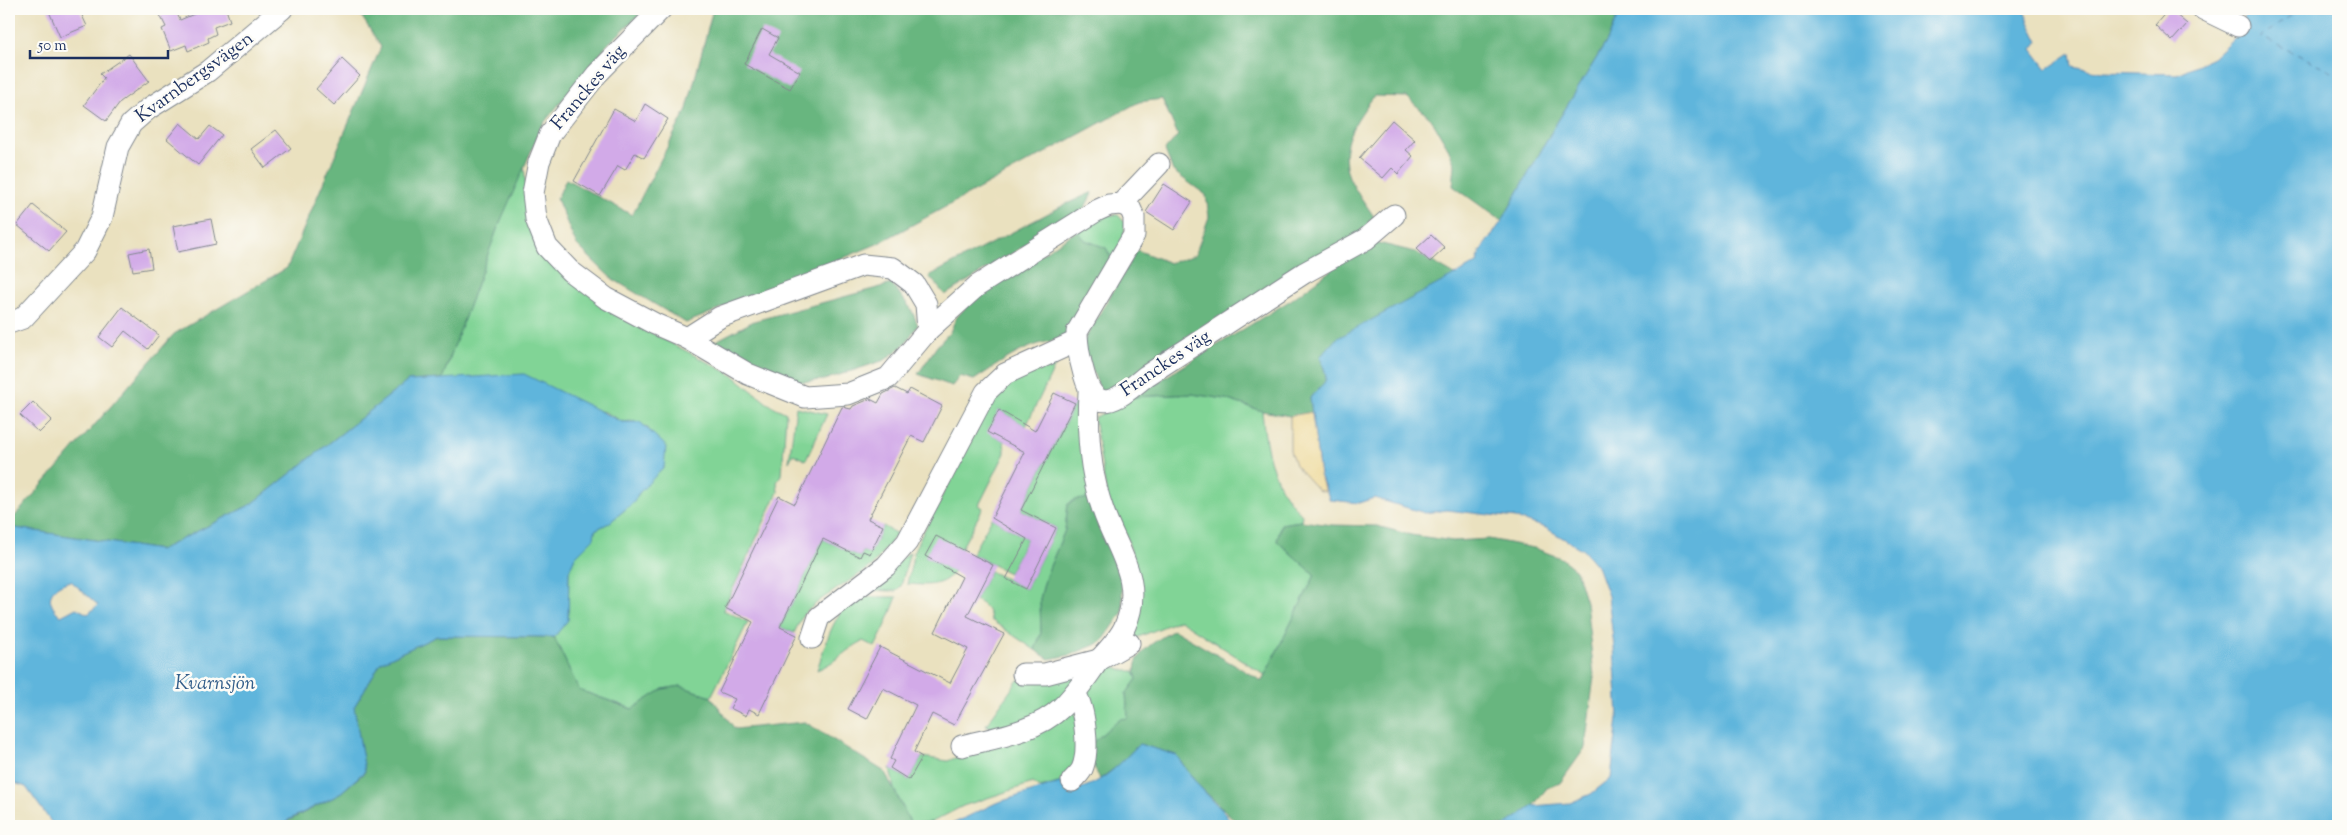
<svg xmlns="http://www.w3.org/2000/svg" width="2347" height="835" font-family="'Sorts Mill Goudy',serif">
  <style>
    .green { fill: #81d496; stroke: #4e827a }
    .forest { fill: #68b67f; stroke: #42726e }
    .sand { fill: #eeda9e; stroke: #84847e }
    .water { fill: #5fb5dc; stroke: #3d729d; fill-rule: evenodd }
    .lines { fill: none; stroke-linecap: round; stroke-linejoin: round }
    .ferry { stroke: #335e8a; stroke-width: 1; stroke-dasharray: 6 5; stroke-linecap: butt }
    .building { fill: #d2aae8 }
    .minor-casing { stroke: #82888e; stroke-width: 23 }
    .minor { stroke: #fff; stroke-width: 21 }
    .labels { text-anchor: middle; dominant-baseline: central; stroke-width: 5; stroke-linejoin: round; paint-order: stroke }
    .street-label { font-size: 19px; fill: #1b2f5e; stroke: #fdfcf7 }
    .water-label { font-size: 20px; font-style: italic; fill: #335e8a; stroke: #fdfcf7 }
  </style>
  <rect width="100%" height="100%" fill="#fdfcf7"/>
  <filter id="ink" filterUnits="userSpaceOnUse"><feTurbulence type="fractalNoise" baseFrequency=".02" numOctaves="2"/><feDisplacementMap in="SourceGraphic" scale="10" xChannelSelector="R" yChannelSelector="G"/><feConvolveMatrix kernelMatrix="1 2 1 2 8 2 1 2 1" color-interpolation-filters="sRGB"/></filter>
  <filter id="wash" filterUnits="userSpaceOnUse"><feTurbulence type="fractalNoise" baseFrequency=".0096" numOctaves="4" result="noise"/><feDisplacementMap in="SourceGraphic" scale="20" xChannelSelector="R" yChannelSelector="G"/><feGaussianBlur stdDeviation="1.12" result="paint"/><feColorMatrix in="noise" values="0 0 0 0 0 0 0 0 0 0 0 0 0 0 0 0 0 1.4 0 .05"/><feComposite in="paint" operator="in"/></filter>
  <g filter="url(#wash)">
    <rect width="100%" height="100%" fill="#eae1bf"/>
    <g class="green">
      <path d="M 524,164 L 528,223 L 621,317 L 734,376 L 767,403 L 786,413 L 782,475 L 777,482 L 778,492 L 723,610 L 748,622 L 711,697 L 681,686 L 663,689 L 633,709 L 579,690 L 554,637 L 568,620 L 569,570 L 575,557 L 594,538 L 595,530 C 632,513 649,481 666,446 L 655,438 L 647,427 L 632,421 L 623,422 L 605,412 L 442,379 L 499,224 Z"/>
      <polygon points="1103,215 1118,215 1125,223 1123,244 1112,259 1106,248 1085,240 1077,231"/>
      <path d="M 1058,360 L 1026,426 L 999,410 L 988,432 L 1004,441 L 1005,453 L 979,505 L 983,508 L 961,549 L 925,556 L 954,572 C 941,588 925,585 907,584 L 915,548 L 1001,383 Z"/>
      <path d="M 1192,394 L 1225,399 L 1262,411 C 1266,452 1272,485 1302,515 L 1301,521 L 1281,524 L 1277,541 L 1315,575 L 1265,675 L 1180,620 L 1136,638 L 1132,623 L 1136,568 L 1126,534 L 1107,498 L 1094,418 L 1133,397 Z"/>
      <path d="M 1075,403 L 1085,438 L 1094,498 L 1068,504 L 1065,530 L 1046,576 L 1040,599 L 1041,633 L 1035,650 L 991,620 C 990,610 984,604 975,600 L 990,571 L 1026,589 L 1056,528 L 1021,510 Z"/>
      <polygon points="796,407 827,414 806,460 793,454 789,462"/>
      <polygon points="992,518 1027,539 1009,573 972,554"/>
      <polygon points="883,526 897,534 872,566 820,600 803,615 794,633 780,627 823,539 860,557 863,551 870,554"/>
      <polygon points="910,552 901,586 896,591 864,590"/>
      <path d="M 854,597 L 897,597 L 885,627 L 875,647 L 863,641 C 845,650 835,663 817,670 C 826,643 832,617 854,597 Z"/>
      <polygon points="1106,663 1125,671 1134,671 1137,679 1126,694 1128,718 1107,730 1088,747 1087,688"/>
      <polygon points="1088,669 1059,704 998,731 986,725 1018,680"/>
      <polygon points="1074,706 1082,748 1069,780 1040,788 1033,783 963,806 932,822 911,824 894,789 890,768 909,780 922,757 948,761"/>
    </g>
    <g class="forest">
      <polygon points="357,9 646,9 607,45 543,124 498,227 442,379 408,381 252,504 160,550 9,527 9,523 174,334 287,268 381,47"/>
      <path d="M 713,9 L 1621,9 L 1607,41 L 1556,124 L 1502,221 L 1453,186 L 1455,165 L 1447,146 L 1431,119 L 1407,97 L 1374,96 C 1356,120 1337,145 1349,177 C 1355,191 1366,204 1374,217 L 1361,232 L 1115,391 L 1101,392 L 1082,344 L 1137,250 L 1170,263 L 1195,255 L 1209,217 L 1206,195 L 1173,171 L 1165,150 L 1178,135 L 1162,99 L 1139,102 L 877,244 L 686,323 L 611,278 L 576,244 L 557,199 L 566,179 L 632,215 L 687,109 Z"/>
      <polygon points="1093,192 1084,209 945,295 929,276 1064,205"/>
      <path d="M 1077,231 L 1085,240 L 1106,248 L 1112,259 L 1076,323 L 1061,340 C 1027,342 1002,362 974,380 L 960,376 L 952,386 L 918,374 L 937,346 L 950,332 L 956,318 L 974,298 Z"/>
      <path d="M 1370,241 L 1415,252 L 1455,275 L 1320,357 C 1331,386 1326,378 1310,398 L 1312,412 L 1290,416 L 1262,411 L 1225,399 L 1192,394 L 1133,397 L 1291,300 Z"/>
      <polygon points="892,284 911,309 918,325 904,345 885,360 824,380 798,382 758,362 710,344 754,321"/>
      <polygon points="1094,498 1120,552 1123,612 1102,642 1070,655 1049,659 1035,650 1041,633 1040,599 1046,576 1065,530 1068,504 1075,500"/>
      <path d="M 1301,521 L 1332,525 L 1377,526 L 1411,535 L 1453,541 L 1489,539 L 1534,548 L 1561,558 L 1576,570 L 1586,602 L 1594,676 L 1585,748 L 1560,783 L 1547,788 L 1533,806 L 1504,826 L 1241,826 L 1197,784 L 1176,755 L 1139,744 L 1119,765 L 1100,779 L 1089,757 L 1088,747 L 1119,719 L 1128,718 L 1126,694 L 1137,679 C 1128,654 1156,641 1174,630 L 1262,681 L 1315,575 L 1277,541 L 1281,524 Z"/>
      <polygon points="437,636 554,637 579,690 632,709 663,689 681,686 711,697 735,729 805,722 885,772 911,824 932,822 935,826 285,826 288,821 338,795 365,772 354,707 381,662"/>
    </g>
    <polygon class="sand" points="1312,412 1320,475 1325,492 1318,490 1295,465 1290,450 1290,416"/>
    <g class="water">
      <path d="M 1621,9 L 2023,9 L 2038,41 L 2032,49 L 2047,69 L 2071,53 L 2073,66 L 2102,72 L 2177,74 L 2213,57 L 2236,36 L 2238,26 L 2249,9 L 2338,9 L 2338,826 L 1504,826 L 1533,806 L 1570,803 L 1591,794 L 1611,778 L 1618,718 L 1614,647 L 1608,596 L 1597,566 L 1583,550 L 1546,528 L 1516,518 L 1447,510 L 1425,513 L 1374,498 L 1359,503 L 1330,500 L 1320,475 L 1310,398 C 1326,378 1331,386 1320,357 L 1336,339 L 1477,263 L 1480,251 L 1502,221 L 1556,124 L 1607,41 Z"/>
      <path d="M 524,374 L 622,422 L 640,422 L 666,446 L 664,467 L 638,494 L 634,502 L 609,523 L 595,530 L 594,538 L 575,557 L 569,571 L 568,620 L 554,637 L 437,636 L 381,662 L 354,707 L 365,771 L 338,795 L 288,820 L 285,826 L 54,826 L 26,787 L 9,781 L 9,527 L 160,550 L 252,504 L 408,381 ZM 71,581 L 98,605 L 88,614 L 76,608 L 61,616 C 43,601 49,586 71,581 Z"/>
      <path d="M 1139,744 L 1176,755 L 1197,784 L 1226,814 L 1231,823 L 1229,826 L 948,826 L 996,803 L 1069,780 L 1077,789 C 1102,784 1122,762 1139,744 Z"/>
    </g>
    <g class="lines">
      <polyline class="ferry" points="2300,9 2261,37 2338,74"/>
    </g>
    <g id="blocks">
      <g class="building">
        <polygon points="48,9 79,9 87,26 60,37"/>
        <polygon points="175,9 180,20 206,9 226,9 230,21 214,27 216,34 208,38 209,42 188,51 186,45 171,51 162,29 166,27 160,15"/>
        <polygon points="2169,9 2187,24 2172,41 2155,25"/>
        <polygon points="762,29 778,38 769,54 800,72 790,89 744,64"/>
        <polygon points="129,54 149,81 120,102 106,121 84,105 104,78 100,74"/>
        <polygon points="342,59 360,76 334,105 316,89"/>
        <polygon points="645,104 668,119 644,158 635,153 625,170 618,166 600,196 574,181 614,109 636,121"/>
        <polygon points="1392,120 1415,140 1406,150 1413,156 1398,174 1392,168 1383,178 1359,158"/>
        <polygon points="180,123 199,139 210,126 222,135 198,165 167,139"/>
        <polygon points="276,130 291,148 265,168 251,149"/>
        <polygon points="1164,184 1192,202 1174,230 1146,212"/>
        <polygon points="33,205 66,232 49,251 17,225"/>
        <polygon points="211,219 216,244 178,252 173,226"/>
        <polygon points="1431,235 1445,248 1430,262 1416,249"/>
        <polygon points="149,249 152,268 133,271 129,253"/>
        <polygon points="122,307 159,335 148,349 125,331 112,347 99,337"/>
        <polygon points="895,388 907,394 910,389 942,406 924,442 911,436 868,519 883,526 870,554 863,551 860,557 823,539 780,627 797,635 759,714 749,709 746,716 730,708 735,699 719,692 753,622 725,608 779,496 795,504 842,407 851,409 853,406 870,399 878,403 883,394"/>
        <polygon points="1054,393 1075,403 1021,510 1056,528 1026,589 1006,579 1027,539 992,518 1025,452 987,432 999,410 1035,431"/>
        <polygon points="33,402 52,420 39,433 20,415"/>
        <polygon points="936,536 993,565 967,616 1004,634 954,725 932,714 914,752 922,757 909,780 890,768 894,761 890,759 916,705 883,688 867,719 848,709 880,647 950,683 968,649 935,632 962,577 925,556"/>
      </g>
    </g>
  </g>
  <g filter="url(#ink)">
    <use href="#blocks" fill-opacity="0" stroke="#82888e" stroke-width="1"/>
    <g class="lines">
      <g class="minor-casing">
        <g id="minor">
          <polyline points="661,9 597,74 550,134 539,162 533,193 536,219 547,247 570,271 606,298 655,324 687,338 748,374 805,397 848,394 888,378 928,330 977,286 1096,211 1109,205 1121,204 1159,164"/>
          <polyline points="2203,9 2238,26"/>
          <path d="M 1121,204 L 1130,208 L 1134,217 L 1134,235 L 1077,332 C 1077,347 1080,360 1084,374 C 1097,421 1121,396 1146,376 L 1304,273 L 1366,239 L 1394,215"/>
          <polyline points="9,323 23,318 85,251 102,217 118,147 131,124 148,109 208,71 282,9"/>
          <polyline points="687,338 720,317 863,265 893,268 914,284 926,304 928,330"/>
          <path d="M 1089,392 C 1087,430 1090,474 1103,510 C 1117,551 1145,581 1125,626 C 1120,638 1108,650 1099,660 L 1129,643"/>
          <polyline points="812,638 819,617 886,566 907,542 986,392 1005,374 1077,341"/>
          <polyline points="1023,674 1045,674 1099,660"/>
          <path d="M 962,746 C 993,738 1036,732 1061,708 C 1076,694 1087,676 1099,660"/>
          <path d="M 1072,781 C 1076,777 1080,773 1082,769 C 1090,751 1085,709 1075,693"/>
        </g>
      </g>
      <use href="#minor" class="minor"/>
    </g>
  </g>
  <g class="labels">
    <g class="street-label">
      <text transform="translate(195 78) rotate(-36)">Kvarnbergsvägen</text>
      <text transform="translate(589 88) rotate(-50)">Franckes väg</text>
      <text transform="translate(1166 364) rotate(-34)">Franckes väg</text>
    </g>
    <g class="water-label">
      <text x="215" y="684">Kvarnsjön</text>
    </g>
  </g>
  <rect width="2347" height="835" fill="none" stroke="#fdfcf7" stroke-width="30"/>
  <path d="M30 50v8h138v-8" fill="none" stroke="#1b2f5e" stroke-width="2.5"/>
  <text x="38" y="50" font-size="15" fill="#1b2f5e" stroke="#fdfcf7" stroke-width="4" paint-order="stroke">50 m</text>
</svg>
